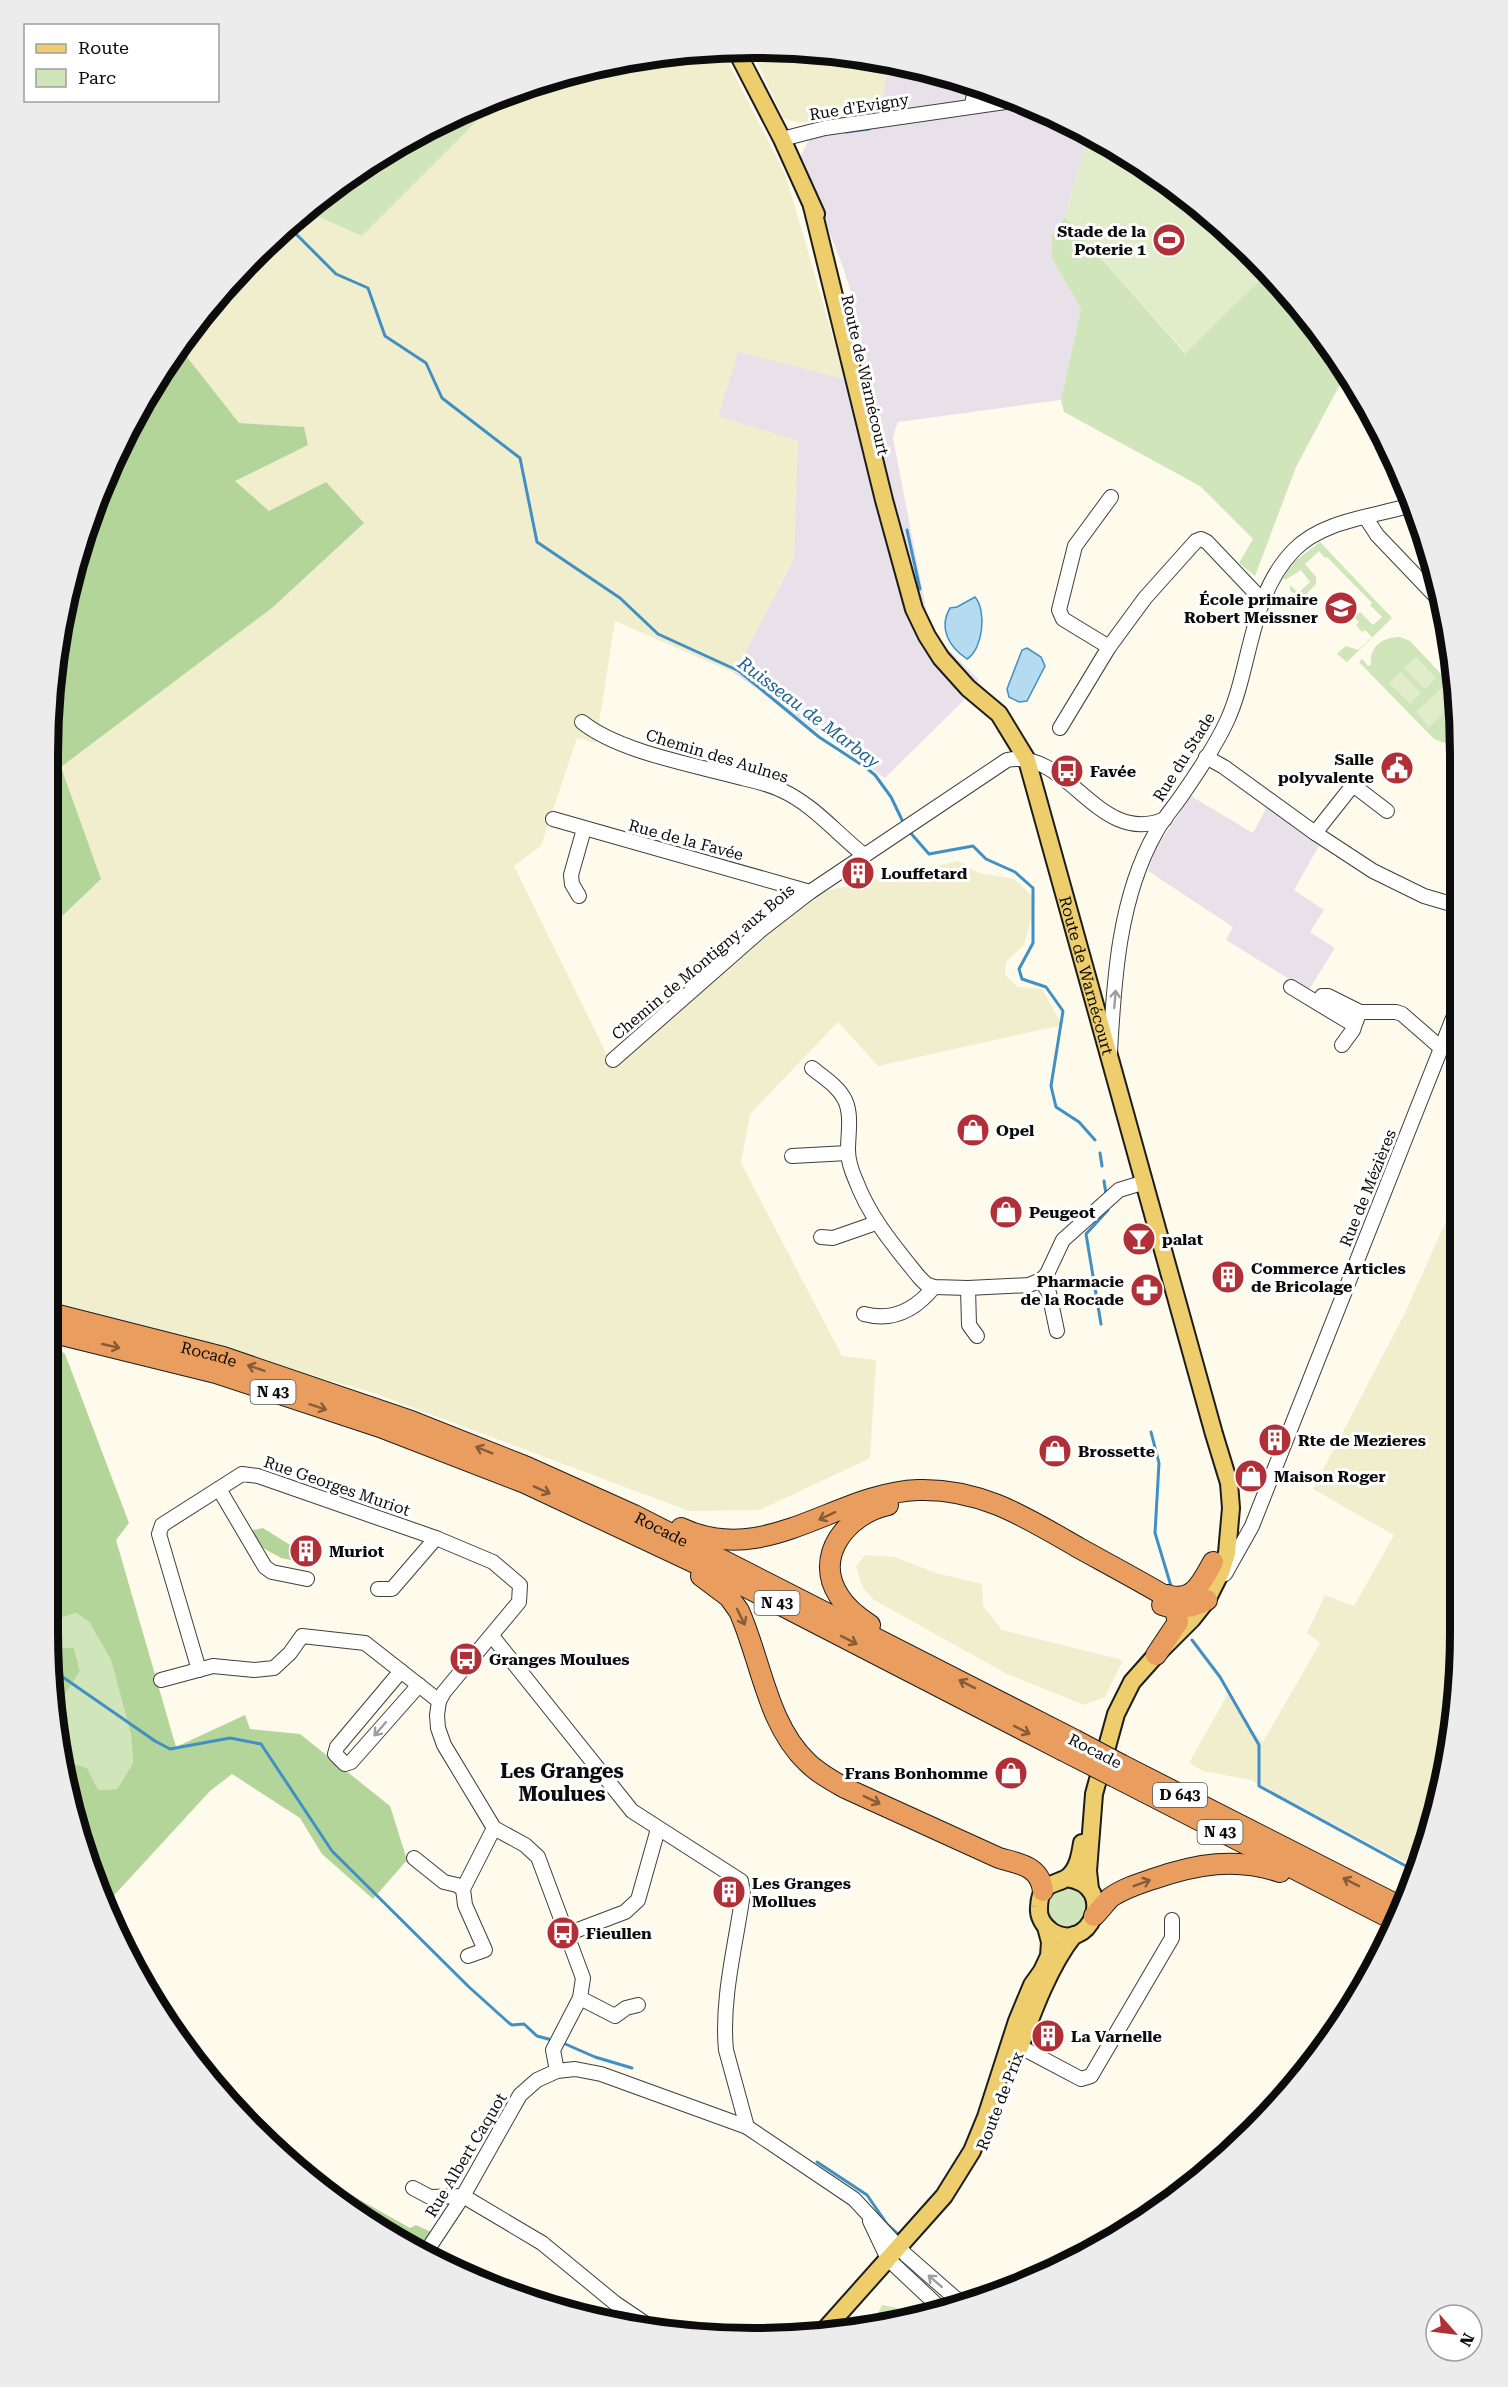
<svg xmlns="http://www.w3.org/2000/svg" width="1508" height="2387" font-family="'Roboto Serif',serif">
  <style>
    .industrial { fill: #e9e1ea }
    .farmland { fill: #f1eece }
    .green { fill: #d0e5b9 }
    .forest { fill: #b4d599 }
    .pitch { fill: #e1edca }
    .water { fill: #b5dbf1; stroke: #4190c3; stroke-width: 1.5 }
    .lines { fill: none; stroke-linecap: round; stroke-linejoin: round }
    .stream { stroke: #4190c3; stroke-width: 3 }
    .minor-casing { stroke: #3f3f3f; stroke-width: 16 }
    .major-casing { stroke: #1d1d1d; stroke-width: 20 }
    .highway-casing { stroke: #1d1d1d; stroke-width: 22 }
    .minor { stroke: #fff; stroke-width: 14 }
    .major { stroke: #eecd6c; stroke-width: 16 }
    .highway { stroke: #e99d5e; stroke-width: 20 }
    .highway-bridge-casing { stroke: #1d1d1d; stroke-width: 22; stroke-linecap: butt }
    .highway-bridge { stroke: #e99d5e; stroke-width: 20 }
    .oneway { stroke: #9e9e9e }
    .oneway2 { stroke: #865c39 }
    .labels { text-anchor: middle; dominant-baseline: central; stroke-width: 6; stroke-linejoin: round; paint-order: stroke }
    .shield { fill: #fff; stroke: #555; stroke-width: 1.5 }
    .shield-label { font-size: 15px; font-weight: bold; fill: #0c0c0c }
    .street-label { font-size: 16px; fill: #0c0c0c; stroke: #fff }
    .poi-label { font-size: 16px; font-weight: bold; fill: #0c0c0c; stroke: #fff; text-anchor: start }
    .water-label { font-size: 18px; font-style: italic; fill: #1f6294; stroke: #fff }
    .quarter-label { font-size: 20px; font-weight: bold; fill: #0c0c0c; stroke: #fff }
    .rim { fill: none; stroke: #0c0c0c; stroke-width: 8 }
  </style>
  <rect width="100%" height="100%" fill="#fefaec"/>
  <g class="industrial">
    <polygon points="889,64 937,72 1067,121 1088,135 1065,217 1052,236 1051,257 1081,309 1061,400 898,422 895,430 893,438 928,619 939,640 979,680 965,699 885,778 734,673 794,559 718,416 738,351 845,379 864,352 852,295 843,267 800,157 808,142 814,136 876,125"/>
    <polygon points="1191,796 1253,833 1267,807 1320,844 1294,890 1324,910 1310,932 1335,948 1308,991 1226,940 1233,927 1148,871 1156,848"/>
  </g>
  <g class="farmland">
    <polygon points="801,50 889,64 879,113 799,123 783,118 752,51"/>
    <polygon points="723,52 786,176 845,379 738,352 718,416 798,441 794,559 734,673 615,621 596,743 577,738 541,846 514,866 611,1063 808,895 958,861 979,873 1014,879 1036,899 1024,945 1006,962 1005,975 1018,987 1042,989 1062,1025 878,1066 838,1022 750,1114 741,1163 842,1356 876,1360 870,1458 760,1510 689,1511 368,1391 163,1335 54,1302 54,924 101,879 61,767 272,608 268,511 234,481 308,445 304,427 239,423 180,348 194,324 289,223 305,211 362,236 501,97 527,85 662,54"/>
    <polygon points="1456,1199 1454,1725 1416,1868 1251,1780 1203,1771 1189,1763 1228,1694 1245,1723 1263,1742 1320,1643 1307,1633 1325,1595 1354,1606 1394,1535 1313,1489 1404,1315"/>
    <polygon points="865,1555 895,1557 936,1573 982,1584 983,1606 1002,1630 1123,1660 1105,1697 1084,1705 1007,1674 874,1600 863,1588 856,1567"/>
  </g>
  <g class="green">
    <polygon points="501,97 362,236 305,211 401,142"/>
    <polygon points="1065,217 1185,353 1265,275 1314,324 1345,375 1296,467 1255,576 1239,563 1253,539 1200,486 1064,412 1061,400 1081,309 1051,257 1052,236"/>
    <polygon points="1320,542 1392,618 1347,662 1337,654 1346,646 1358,650 1372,637 1365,630 1362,632 1356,625 1359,622 1354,617 1360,612 1373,625 1382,617 1370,605 1372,603 1327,557 1325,558 1319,551 1305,564 1316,577 1316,584 1301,600 1290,590 1290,585 1298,593 1310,582 1301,570 1285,580 1283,578 1294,562"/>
    <path d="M 1400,637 L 1410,641 L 1455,689 L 1458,707 L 1458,742 C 1450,745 1441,743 1433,738 L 1359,662 L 1362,659 L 1368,666 L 1371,665 C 1369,646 1383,637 1400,637 Z"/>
    <path d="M 76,1613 L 89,1622 L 111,1660 L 131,1735 L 133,1763 L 117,1789 L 97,1790 L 87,1768 L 62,1760 C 60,1750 54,1726 55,1717 C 58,1700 71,1685 80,1671 L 74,1648 L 54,1648 L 54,1620 Z"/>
    <polygon points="1075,1886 1087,1896 1087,1919 1068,1930 1049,1922 1045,1901 1053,1889"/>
    <polygon points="882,2305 935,2315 895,2323 886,2319 883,2326 871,2328"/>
  </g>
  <g class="forest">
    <polygon points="180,348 239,423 304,427 308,445 235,481 269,511 326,482 364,523 272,608 61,767 101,879 54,924 54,662 102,484"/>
    <polygon points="54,1345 65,1354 129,1523 116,1540 176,1747 245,1715 250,1729 300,1734 390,1806 407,1860 373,1899 322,1854 300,1818 232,1774 210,1791 107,1903 85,1860 62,1760 87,1768 98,1790 117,1789 133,1763 131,1735 111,1660 89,1622 76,1613 54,1620"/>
    <polygon points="263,1528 290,1545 303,1549 300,1562 281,1558 256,1544 249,1531"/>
    <polygon points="54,1648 74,1648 80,1671 60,1702 55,1719 61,1753 54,1725"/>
    <polygon points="284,2157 410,2228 416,2225 431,2232 417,2249 409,2245 324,2193"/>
  </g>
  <g class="pitch">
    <polygon points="1088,135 1184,194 1265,275 1186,353 1065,217"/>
    <polygon points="1416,657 1436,678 1425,689 1404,668"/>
    <polygon points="1401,672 1421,693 1410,704 1389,683"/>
    <polygon points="1447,683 1456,693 1457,701 1429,727 1416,712"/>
  </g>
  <g class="water">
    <path d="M 975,597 C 987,611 983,649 967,659 C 949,647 938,628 950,608 L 957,607 Z"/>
    <polygon points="1027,648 1041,657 1045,666 1027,701 1019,702 1009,697 1007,689 1022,650"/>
  </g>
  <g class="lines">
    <g class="stream">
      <polyline points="1014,107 1024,105"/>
      <polyline points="846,132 869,129"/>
      <polyline points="287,225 336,274 368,288 385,336 426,363 442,398 520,458 537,542 620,598 658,634 739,671 819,737 865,767 875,775 891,797 904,824"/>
      <polyline points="907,530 920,589"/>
      <polyline points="908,830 929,854 973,846 986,859 1015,872 1033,888 1033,943 1019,969 1022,979 1046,987 1063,1011 1051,1086 1056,1107 1079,1122 1095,1140"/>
      <polyline points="1100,1153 1102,1166"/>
      <polyline points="1104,1181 1106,1194"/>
      <polyline points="1101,1324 1086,1234 1108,1210"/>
      <polyline points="1151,1432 1159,1463 1155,1533 1171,1586"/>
      <polyline points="1192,1640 1220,1677 1259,1745 1259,1786 1415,1871"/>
      <polyline points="54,1671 155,1741 170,1749 230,1738 261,1744 332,1851 469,1987 509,2023 512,2025 524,2024 537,2036 552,2040"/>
      <polyline points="563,2043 595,2057 632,2068"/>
      <polyline points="817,2162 867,2195 887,2224 898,2234"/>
    </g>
    <g class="minor-casing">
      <g id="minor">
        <polyline points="972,106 975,86"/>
        <polyline points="782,139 825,128 1012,101"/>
        <polyline points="1366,518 1377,535 1441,602"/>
        <polyline points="1109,647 1063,619 1059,610 1075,546 1111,497"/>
        <path d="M 582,722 C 619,752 695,765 742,778 C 755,781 769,784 781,790 C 814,805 836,833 864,855"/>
        <polyline points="1060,728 1109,647 1145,598 1196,541 1201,539 1207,542 1263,601"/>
        <polyline points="1206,757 1224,767 1315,833 1373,871 1424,896 1458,906"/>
        <polyline points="553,819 810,892"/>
        <polyline points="1315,833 1353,785 1387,811"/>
        <polyline points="579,896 572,884 571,875 584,829"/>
        <polyline points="1291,987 1349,1022 1356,1021 1360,1012"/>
        <polyline points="1318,1003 1322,996 1328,996 1360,1012 1396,1012 1402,1014 1441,1048"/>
        <polyline points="1342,1045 1353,1030 1356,1021"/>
        <path d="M 1110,1052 C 1114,979 1119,897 1156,832 C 1163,819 1174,807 1182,795 C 1198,772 1215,747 1227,721 C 1252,666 1249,596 1294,550 C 1323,520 1373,517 1411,505"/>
        <path d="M 613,1060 L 761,930 L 810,892 L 1007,760 C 1069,748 1098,848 1165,819"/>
        <path d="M 812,1068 C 823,1077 838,1086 845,1100 C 852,1115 848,1134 848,1150 C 848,1160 852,1172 856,1181 C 870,1218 895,1247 919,1277 L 926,1284 L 934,1287 L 968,1288 L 1029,1285 L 1041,1280 L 1047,1274 L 1063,1240 L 1119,1190 L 1145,1182"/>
        <polyline points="792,1156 848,1153"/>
        <polyline points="821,1237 833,1238 876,1223"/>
        <polyline points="1041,1280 1049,1293 1057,1331"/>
        <polyline points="968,1288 969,1325 977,1336"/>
        <path d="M 864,1314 C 893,1322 916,1309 934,1287"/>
        <polyline points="219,1489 265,1567 272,1572 307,1579"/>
        <polyline points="1225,1574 1252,1526 1457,1008"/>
        <polyline points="378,1589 392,1589 436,1538"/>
        <path d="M 492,1636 L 632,1811 L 741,1881 L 743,1893 C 736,1944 721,1999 726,2050 L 747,2127"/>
        <polyline points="199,1670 159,1534 162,1525 242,1474 258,1476 436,1538 493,1562 520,1585 519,1602 444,1692 439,1701 437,1715 438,1728 444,1745 494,1828 525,1845 538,1857 583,1978 580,1998 553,2050 557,2071"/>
        <polyline points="401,1671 337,1747 335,1754 345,1764 351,1762 419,1685"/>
        <polyline points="161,1680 213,1666 254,1670 274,1668 290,1653 302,1636 365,1643 439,1701"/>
        <polyline points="414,1858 444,1882 457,1885 463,1889"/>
        <polyline points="567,1934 625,1912 638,1900 658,1829"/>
        <polyline points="468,1956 485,1950 465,1905 463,1889 494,1828"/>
        <polyline points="580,1998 615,2016 626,2008 638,2005"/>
        <polyline points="1013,2043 1081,2079 1091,2076 1172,1938 1172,1920"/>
        <polyline points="413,2188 430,2197 463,2196 542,2243 615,2303 649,2326"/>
        <polyline points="870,2221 888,2259 937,2305 947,2311"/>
        <polyline points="424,2255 463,2196 520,2095 537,2080 557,2071 575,2069 601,2074 747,2127 854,2199 906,2255 954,2297 965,2304"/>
      </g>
    </g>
    <g class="major-casing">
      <g id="major">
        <polyline points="737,52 782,139 816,214"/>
        <path id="s1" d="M 812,206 L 884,500 L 914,609 L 927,636 L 941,658 L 968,688 L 999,714 L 1027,760 L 1214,1434 L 1229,1483 L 1231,1508 L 1227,1553 L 1221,1572 L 1207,1600 L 1192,1619 L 1156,1655 L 1132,1682 L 1116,1714 L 1094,1794 L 1088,1871 L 1090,1889"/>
        <path d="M 1067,1878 C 1120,1886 1089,1956 1051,1931 C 1043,1925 1038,1916 1039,1907 C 1040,1880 1056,1886 1068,1877 C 1078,1869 1080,1855 1082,1843"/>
        <path d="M 1020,2047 C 1033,2011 1050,1965 1074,1935"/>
        <polyline points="821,2334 944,2196 972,2151 986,2117 1017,2021 1032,1985 1042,1971 1049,1956 1050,1942 1046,1927"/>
      </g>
    </g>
    <g class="highway-casing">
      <g id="highway">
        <path id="s2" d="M 54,1314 L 223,1357 L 411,1421 L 527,1467 L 634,1515 L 1075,1740"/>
        <polyline points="54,1333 216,1373 380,1427 525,1483 742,1585 1062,1750"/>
        <path d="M 681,1528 C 766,1568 836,1493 918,1490 C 981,1488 1027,1518 1079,1548 C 1108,1564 1138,1580 1167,1597 L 1175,1610 L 1178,1622 L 1156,1655"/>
        <path d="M 701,1576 L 729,1597 L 739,1611 C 761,1660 767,1724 807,1762 C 818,1773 831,1780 845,1788 L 999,1858 C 1020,1864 1040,1866 1043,1891"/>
        <path d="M 1168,1595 C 1193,1604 1203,1580 1213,1562"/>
        <path d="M 1162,1605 C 1178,1611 1192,1608 1207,1600"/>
        <path d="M 870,1625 C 858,1617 846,1608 839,1596 C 813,1556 847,1514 888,1505"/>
        <polyline points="1122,1765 1403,1908"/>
        <polyline points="1115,1777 1396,1921"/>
        <path d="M 1094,1916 C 1100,1910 1105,1903 1110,1898 C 1122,1889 1138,1884 1153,1879 C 1196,1864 1236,1857 1280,1872"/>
      </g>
    </g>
    <use href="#minor" class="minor"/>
    <use href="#major" class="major"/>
    <use href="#highway" class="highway"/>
    <g class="highway-bridge-casing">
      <g id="highway-bridge">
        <polyline points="1075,1740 1122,1765"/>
        <polyline points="1062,1750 1115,1777"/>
      </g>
    </g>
    <use href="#highway-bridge" class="highway-bridge"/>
  </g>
  <defs><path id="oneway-shaft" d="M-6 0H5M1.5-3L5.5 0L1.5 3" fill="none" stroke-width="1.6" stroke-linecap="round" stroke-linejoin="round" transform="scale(1.5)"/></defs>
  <g class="oneway">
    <use href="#oneway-shaft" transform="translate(1115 999) rotate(-85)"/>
    <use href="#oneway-shaft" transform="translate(380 1729) rotate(131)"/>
    <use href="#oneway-shaft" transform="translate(935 2281) rotate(-139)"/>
  </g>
  <g class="oneway2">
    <use href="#oneway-shaft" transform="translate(111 1346) rotate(13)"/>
    <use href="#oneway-shaft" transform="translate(256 1368) rotate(-161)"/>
    <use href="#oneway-shaft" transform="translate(318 1407) rotate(18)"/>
    <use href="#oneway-shaft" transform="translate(484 1450) rotate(-158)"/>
    <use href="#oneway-shaft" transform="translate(542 1490) rotate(24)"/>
    <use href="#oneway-shaft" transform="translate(827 1516) rotate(155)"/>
    <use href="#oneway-shaft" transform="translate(741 1617) rotate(64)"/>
    <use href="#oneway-shaft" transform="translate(849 1640) rotate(27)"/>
    <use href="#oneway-shaft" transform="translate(967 1684) rotate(-153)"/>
    <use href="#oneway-shaft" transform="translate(1022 1730) rotate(27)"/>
    <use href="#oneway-shaft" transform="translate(872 1800) rotate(25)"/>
    <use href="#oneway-shaft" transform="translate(1351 1882) rotate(-153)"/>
    <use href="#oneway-shaft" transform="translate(1142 1883) rotate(-21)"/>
  </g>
  <defs>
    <g id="stadium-disc" transform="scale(1.725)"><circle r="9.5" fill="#b12f36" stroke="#fff"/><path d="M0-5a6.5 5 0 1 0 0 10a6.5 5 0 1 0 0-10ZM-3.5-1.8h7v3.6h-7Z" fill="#fff"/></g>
    <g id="school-disc" transform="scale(1.725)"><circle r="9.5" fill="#b12f36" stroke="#fff"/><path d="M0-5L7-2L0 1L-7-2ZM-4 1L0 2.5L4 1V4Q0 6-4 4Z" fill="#fff"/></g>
    <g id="civic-disc" transform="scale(1.725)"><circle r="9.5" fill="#b12f36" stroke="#fff"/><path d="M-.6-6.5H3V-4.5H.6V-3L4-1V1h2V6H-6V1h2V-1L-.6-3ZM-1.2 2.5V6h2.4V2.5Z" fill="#fff"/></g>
    <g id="bus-disc" transform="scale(1.725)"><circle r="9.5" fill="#b12f36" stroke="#fff"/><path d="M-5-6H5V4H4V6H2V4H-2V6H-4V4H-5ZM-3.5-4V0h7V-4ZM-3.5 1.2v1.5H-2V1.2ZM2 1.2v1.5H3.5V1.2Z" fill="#fff"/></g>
    <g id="building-disc" transform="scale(1.725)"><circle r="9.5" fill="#b12f36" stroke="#fff"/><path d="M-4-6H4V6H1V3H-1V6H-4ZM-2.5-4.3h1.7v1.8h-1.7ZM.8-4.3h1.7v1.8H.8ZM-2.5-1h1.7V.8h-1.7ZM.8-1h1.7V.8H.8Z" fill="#fff"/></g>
    <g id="shop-disc" transform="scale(1.725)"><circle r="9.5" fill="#b12f36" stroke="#fff"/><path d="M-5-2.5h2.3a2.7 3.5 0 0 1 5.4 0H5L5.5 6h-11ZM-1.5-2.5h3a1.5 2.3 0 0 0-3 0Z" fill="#fff"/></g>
    <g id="bar-disc" transform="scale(1.725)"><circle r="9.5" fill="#b12f36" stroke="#fff"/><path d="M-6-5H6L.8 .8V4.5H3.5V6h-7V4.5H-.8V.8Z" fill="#fff"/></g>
    <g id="pharmacy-disc" transform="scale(1.725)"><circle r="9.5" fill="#b12f36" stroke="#fff"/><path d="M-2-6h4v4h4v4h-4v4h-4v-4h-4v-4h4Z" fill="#fff"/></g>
  </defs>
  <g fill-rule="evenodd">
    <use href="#stadium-disc" x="1169" y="240"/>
    <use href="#school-disc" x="1341" y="608"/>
    <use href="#civic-disc" x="1397" y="768"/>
    <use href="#bus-disc" x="1067" y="771"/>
    <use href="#building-disc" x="858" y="873"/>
    <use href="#shop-disc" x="973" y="1130"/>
    <use href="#shop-disc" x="1006" y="1212"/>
    <use href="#bar-disc" x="1139" y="1239"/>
    <use href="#building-disc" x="1228" y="1277"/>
    <use href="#pharmacy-disc" x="1147" y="1290"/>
    <use href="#building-disc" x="1275" y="1440"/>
    <use href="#shop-disc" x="1055" y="1451"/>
    <use href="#shop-disc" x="1251" y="1476"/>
    <use href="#building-disc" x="306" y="1551"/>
    <use href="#bus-disc" x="466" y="1659"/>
    <use href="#shop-disc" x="1011" y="1773"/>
    <use href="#building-disc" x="729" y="1892"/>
    <use href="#bus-disc" x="563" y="1933"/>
    <use href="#building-disc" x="1048" y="2036"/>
  </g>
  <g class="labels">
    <g class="shield">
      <rect x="250.5" y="1380" width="45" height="24" rx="4.5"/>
      <rect x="754.5" y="1591" width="45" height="24" rx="4.5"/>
      <rect x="1153" y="1783" width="54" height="24" rx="4.5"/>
      <rect x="1197.5" y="1820" width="45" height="24" rx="4.5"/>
    </g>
    <g class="shield-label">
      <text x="273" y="1392">N 43</text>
      <text x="777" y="1603">N 43</text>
      <text x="1180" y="1795">D 643</text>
      <text x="1220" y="1832">N 43</text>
    </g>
    <g class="street-label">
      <text transform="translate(859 107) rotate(-9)">Rue d'Evigny</text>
      <text transform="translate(865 375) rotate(77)">Route de Warnécourt</text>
      <text transform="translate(717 756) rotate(17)">Chemin des Aulnes</text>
      <text transform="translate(1184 757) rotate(-58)">Rue du Stade</text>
      <text transform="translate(686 840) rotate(15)">Rue de la Favée</text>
      <text transform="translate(703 962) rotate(-40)">Chemin de Montigny aux Bois</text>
      <text stroke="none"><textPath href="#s1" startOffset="830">Route de Warnécourt</textPath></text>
      <text transform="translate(1368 1188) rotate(-68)">Rue de Mézières</text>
      <text stroke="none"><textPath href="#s2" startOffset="160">Rocade</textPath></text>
      <text transform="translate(337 1486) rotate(19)">Rue Georges Muriot</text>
      <text stroke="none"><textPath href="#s2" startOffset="646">Rocade</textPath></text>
      <text transform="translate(1095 1751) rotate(27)">Rocade</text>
      <text transform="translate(1000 2101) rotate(-69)">Route de Prix</text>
      <text transform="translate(466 2155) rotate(-59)">Rue Albert Caquot</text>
    </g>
    <g class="poi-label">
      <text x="1146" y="231" text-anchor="end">Stade de la<tspan x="1146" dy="18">Poterie 1</tspan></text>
      <text x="1318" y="599" text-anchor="end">École primaire<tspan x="1318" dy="18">Robert Meissner</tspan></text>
      <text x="1374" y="759" text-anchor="end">Salle<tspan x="1374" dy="18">polyvalente</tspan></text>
      <text x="1090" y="771">Favée</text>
      <text x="881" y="873">Louffetard</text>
      <text x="996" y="1130">Opel</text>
      <text x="1029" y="1212">Peugeot</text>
      <text x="1162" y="1239">palat</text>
      <text x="1251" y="1268">Commerce Articles<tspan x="1251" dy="18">de Bricolage</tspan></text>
      <text x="1124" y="1281" text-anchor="end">Pharmacie<tspan x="1124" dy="18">de la Rocade</tspan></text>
      <text x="1298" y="1440">Rte de Mezieres</text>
      <text x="1078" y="1451">Brossette</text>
      <text x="1274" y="1476">Maison Roger</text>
      <text x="329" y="1551">Muriot</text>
      <text x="489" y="1659">Granges Moulues</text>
      <text x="988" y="1773" text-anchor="end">Frans Bonhomme</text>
      <text x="752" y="1883">Les Granges<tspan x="752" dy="18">Mollues</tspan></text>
      <text x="586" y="1933">Fieullen</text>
      <text x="1071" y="2036">La Varnelle</text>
    </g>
    <g class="water-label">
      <text transform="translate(809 712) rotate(37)">Ruisseau de Marbay</text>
    </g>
    <g class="quarter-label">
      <text x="562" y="1771">Les Granges<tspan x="562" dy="23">Moulues</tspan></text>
    </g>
  </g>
  <path d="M0 0H1508V2387H0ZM754 58H754A696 696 0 0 1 1450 754V1632A696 696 0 0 1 754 2328H754A696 696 0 0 1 58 1632V754A696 696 0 0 1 754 58Z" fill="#ececec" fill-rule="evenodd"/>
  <path class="rim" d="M754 58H754A696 696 0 0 1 1450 754V1632A696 696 0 0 1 754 2328H754A696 696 0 0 1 58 1632V754A696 696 0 0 1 754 58Z"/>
  <rect x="24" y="24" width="195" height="78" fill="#ffffff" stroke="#9e9e9e" stroke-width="1.5"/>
  <rect x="36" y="44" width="30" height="9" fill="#eecd6c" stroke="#9e9e9e" stroke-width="1.5"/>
  <text x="78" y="54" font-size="18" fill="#0c0c0c">Route</text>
  <rect x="36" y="69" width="30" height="18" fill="#d0e5b9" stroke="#9e9e9e" stroke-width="1.5"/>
  <text x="78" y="84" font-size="18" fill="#0c0c0c">Parc</text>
  <g transform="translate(1454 2333) rotate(118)"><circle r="28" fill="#ffffff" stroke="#9e9e9e" stroke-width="1.5"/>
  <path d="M0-4.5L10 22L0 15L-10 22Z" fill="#b12f36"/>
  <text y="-9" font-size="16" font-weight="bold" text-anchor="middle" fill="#0c0c0c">N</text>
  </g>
</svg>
